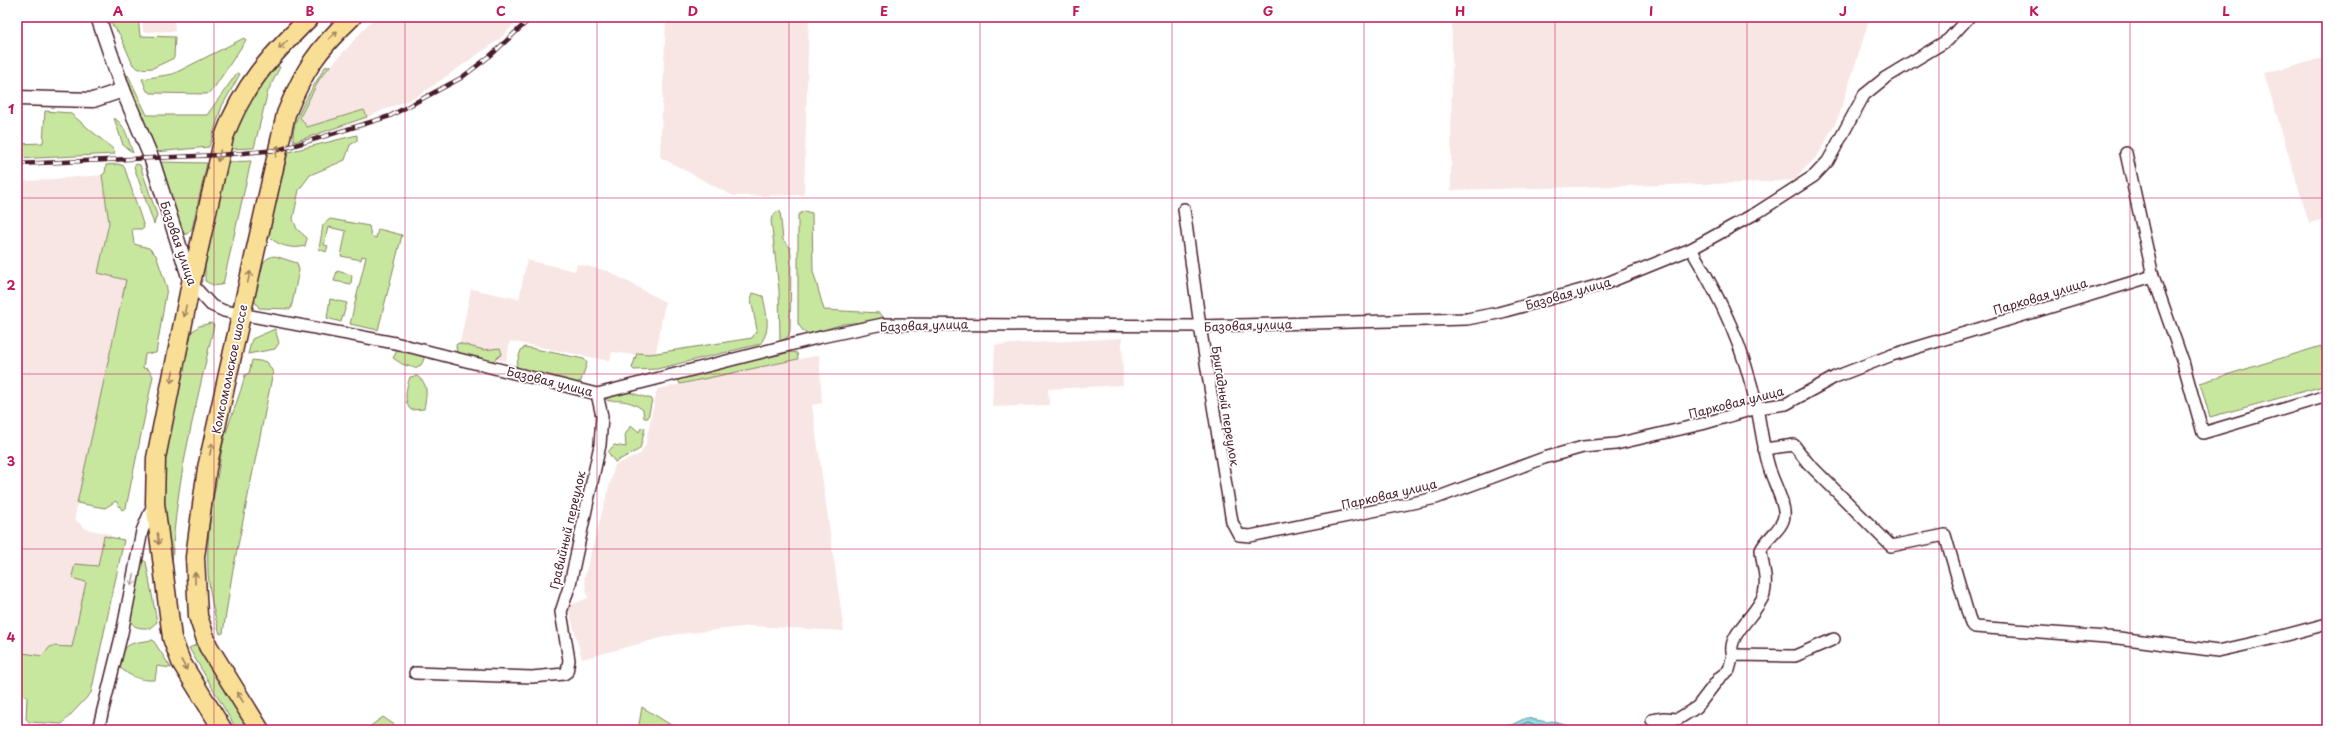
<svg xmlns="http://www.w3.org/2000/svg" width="2344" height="747" font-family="'Playpen Sans',sans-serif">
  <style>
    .built { fill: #f8e6e5 }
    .green { fill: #c7e79f; stroke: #888365 }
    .water { fill: #8ddee4; stroke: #72929a }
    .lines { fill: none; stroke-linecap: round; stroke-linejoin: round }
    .shore { stroke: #656b75; stroke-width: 1 }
    .minor-casing { stroke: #4a1f2b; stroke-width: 14 }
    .tertiary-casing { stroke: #4a1f2b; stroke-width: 17 }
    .primary-casing { stroke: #4a1f2b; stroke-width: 21 }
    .minor { stroke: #fff; stroke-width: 11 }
    .tertiary { stroke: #fff; stroke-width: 14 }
    .primary { stroke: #f9df96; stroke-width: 18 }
    .rail-casing { stroke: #4a1f2b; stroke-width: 4.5 }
    .rail { stroke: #fff; stroke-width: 3; stroke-dasharray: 9; stroke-linecap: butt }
    .oneway { stroke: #a27f60 }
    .oneway2 { stroke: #ae9aa0 }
    .grid { fill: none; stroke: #c2185b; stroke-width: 1; stroke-opacity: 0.55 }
    .labels { text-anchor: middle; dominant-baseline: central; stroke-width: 3.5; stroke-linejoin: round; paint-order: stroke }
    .street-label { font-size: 12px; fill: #4a1f2b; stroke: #fff }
    .neatline { fill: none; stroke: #c2185b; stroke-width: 1.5 }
    .grid-label { font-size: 13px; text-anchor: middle; font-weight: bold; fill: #c2185b }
  </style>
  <rect width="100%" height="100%" fill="#fff"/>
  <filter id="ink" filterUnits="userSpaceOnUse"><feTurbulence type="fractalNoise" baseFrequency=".025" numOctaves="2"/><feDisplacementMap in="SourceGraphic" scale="8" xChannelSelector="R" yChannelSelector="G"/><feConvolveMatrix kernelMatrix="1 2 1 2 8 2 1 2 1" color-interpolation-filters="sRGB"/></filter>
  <g filter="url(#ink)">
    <g class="built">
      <polygon points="142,17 174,17 175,31 143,32"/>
      <polygon points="375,17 520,17 500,39 418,96 367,117 364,110 307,127 300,117 320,78"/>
      <polygon points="666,17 809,17 804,195 733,196 660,157"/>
      <polygon points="1245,17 1870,17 1839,116 1818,155 1794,180 1747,183 1451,190 1452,22"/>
      <polygon points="2327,57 2327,219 2309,223 2264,73"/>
      <polygon points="102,175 109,223 98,273 126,280 77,503 75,519 86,529 110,534 82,676 17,664 17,182"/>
      <polygon points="527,260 575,271 577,264 608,271 665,302 655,358 612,352 610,361 510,341 506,361 458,352 471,289 519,299"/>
      <polygon points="1122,338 1123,385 1048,389 1049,405 992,407 995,345"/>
      <polygon points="819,355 822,403 812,405 844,631 752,626 672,635 582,659 568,606 588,598 584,578 615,465 640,454 645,446 657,389"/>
    </g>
    <g class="green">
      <polygon points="106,17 138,17 140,36 175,37 174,58 153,68 139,69 133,65 120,35"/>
      <polygon points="244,38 246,40 214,88 207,94 151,93 147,91 142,79 173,74"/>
      <path d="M 331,65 L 320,78 L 300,117 L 307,127 L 364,110 L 367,117 L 294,142 C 287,126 316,82 325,67 Z"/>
      <path d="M 277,66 L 280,67 L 268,91 L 254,148 L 229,149 C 240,119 253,89 277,66 Z"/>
      <polygon points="237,73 240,74 222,106 209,147 155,152 126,78 128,75 147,115 207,115"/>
      <polygon points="45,111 70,113 113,149 115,154 17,159 17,144 43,143"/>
      <path d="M 114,118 C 126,125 128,140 133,153 L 123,145 Z"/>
      <path d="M 357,135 L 357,141 L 350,145 L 345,160 L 310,175 L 299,190 L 293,219 L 297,229 L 307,238 L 305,246 C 293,250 275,245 268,235 L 288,152 Z"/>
      <path d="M 251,161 L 223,284 C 216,287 212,285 205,281 L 205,267 L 226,162 Z"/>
      <polygon points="156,162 207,163 192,229 187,234 181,234"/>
      <polygon points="118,164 124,166 144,227 143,229 132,229 134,244 149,248 156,255 167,288 156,353 145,354 143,368 148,369 153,376 126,508 122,510 116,501 105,508 77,503 126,280 98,273 109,223 102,175 105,173 106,165"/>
      <polygon points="136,164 140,165 157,215 154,224 134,167"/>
      <polygon points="780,211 783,240 790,247 791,256 790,331 788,337 781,341 780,339 779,290 771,220 776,212"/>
      <polygon points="804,211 812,213 813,271 824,310 880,313 884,318 881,320 843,324 810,334 804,332 798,324 798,215"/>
      <polygon points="330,219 369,226 371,236 376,238 378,229 402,235 378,330 350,324 366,257 362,256 361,260 341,256 346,231 328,227 324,245 328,246 326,252 319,249 323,225"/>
      <path d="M 275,256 L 297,263 L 299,270 L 291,309 L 259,308 L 254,300 C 257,285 256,258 275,256 Z"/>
      <polygon points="337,271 352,275 351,284 334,281"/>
      <path d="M 753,293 L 763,296 C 766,313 772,330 760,344 L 657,369 L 634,370 L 632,368 L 637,353 L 650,354 L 752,338 L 757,330 L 751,299 Z"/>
      <polygon points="330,299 347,303 341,322 327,318"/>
      <path d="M 211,323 L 214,325 C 196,408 172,492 172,578 L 161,517 L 161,457 L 188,335 L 199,326 Z"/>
      <polygon points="275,329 279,343 275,349 248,354 252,339"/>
      <polygon points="458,343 484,350 500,348 502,354 493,361 457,355 456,345"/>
      <polygon points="2321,346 2327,365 2327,385 2210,417 2200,383"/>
      <polygon points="525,347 584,359 587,363 581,381 576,383 520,369 516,366 521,350"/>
      <polygon points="397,351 423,355 424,359 421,365 415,368 402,364 393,358"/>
      <polygon points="792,352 797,353 798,359 680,384 678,380 680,377"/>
      <path d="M 252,360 L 267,362 L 273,372 L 232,575 L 223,633 L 220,634 C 202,576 206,537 217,478 C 220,463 221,447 226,433 C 232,413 240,396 245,375 L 249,373 Z"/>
      <path d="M 417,376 C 430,385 426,396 424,409 L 411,410 C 403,402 406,388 410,377 Z"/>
      <path d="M 624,391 L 652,399 L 648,418 L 644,418 L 643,410 C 632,401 622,400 608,401 L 605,397 Z"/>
      <polygon points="631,425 639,432 641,428 645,428 640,449 615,462 608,452 614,445 626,447 625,435"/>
      <polygon points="104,536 124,540 91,693 62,724 29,722 26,719 27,697 17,693 17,652 42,656 51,646 72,647 86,582 75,579 72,576 75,564 98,566"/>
      <path d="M 141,559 L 146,562 L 157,622 L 150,628 C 140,628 133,629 129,618 Z"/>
      <path d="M 153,640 L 171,668 L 157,666 L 155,680 C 140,681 129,676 118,666 C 123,642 131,643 153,640 Z"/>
      <polygon points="198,644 240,711 248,730 237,730 189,648"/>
      <polygon points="642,707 679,730 638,730"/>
      <polygon points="383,717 396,726 398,730 365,730"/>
    </g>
    <polygon class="water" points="1526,718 1547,722 1552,721 1581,730 1493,730 1492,728 1495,726 1511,725"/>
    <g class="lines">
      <polyline class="shore" points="1500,730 1512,729 1528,722 1535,725 1551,725 1567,730"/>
      <g class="minor-casing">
        <g id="minor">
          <polyline points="1184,209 1200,326 1232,522 1239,535 1250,536 1417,502 1436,498 1544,458 1583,447 1616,444 1702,424 1757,408 1786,404 1835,377 1892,355 2153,276 2126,153"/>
          <path d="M 1691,249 C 1722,301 1744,348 1757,408 C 1761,428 1763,447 1769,467 C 1772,480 1786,504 1784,516 C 1783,529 1766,538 1761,550 C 1762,565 1768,578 1764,594 C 1758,614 1725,636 1733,655"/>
          <polyline points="2153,276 2183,362 2203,433 2327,396"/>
          <polyline points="191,283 211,305 224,311 395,343 597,394 821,337 883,324 1200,326 1467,319 1498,313 1607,283 1691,249 1758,212 1814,176 1828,161 1864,95 1885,78 1948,40 1969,17"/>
          <polyline points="1764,449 1794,445 1807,462 1891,546 1945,535 1971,624 1975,627 2119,638 2218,651 2267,640 2327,624"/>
          <polyline points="415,673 532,677 564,674 567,672 569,660 561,612 570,584 600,445 602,416 597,394"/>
          <polyline points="1652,720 1664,718 1678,719 1697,707 1720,677 1729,670 1733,655 1795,656 1834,639"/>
          <polyline points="98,730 122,633 142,531 153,505"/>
        </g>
      </g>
      <g class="tertiary-casing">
        <g id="tertiary">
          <polyline points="98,17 123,90 151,157 191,283"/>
          <polyline points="17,98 93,100 123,90"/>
        </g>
      </g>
      <g class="primary-casing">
        <g id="primary">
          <path d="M 223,730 L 181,662 L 172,638 L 155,503 L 156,458 L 191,283 L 224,137 C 243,84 271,56 310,17"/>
          <path d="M 260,730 L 208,646 L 198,616 L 195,557 L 207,468 L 286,114 C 304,70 317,50 352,17"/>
        </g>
      </g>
      <use href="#minor" class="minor"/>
      <use href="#tertiary" class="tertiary"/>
      <use href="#primary" class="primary"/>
      <g class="rail-casing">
        <polyline id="rail" points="17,164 219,155 278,150 319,138 390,116 461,78 490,56 532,17"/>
      </g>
      <use href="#rail" class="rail"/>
    </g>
    <defs><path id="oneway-shaft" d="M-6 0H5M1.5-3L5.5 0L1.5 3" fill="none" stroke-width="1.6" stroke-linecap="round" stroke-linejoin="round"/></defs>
    <g class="oneway">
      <use href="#oneway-shaft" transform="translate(333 35) rotate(-43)"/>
      <use href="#oneway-shaft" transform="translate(283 45) rotate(135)"/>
      <use href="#oneway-shaft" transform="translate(277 151) rotate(-77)"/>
      <use href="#oneway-shaft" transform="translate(219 156) rotate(103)"/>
      <use href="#oneway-shaft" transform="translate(249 277) rotate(-77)"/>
      <use href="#oneway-shaft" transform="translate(185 311) rotate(101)"/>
      <use href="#oneway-shaft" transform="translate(172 377) rotate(101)"/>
      <use href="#oneway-shaft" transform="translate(211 449) rotate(-78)"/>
      <use href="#oneway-shaft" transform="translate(158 539) rotate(84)"/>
      <use href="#oneway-shaft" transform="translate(195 578) rotate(-90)"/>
      <use href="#oneway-shaft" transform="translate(184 665) rotate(61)"/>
      <use href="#oneway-shaft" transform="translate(240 697) rotate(-122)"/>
    </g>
    <use class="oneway2" href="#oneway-shaft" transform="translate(133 580) rotate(101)"/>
  </g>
  <path class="grid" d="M 214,17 L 214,730M 405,17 L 405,730M 597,17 L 597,730M 789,17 L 789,730M 980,17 L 980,730M 1172,17 L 1172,730M 1364,17 L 1364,730M 1555,17 L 1555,730M 1747,17 L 1747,730M 1939,17 L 1939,730M 2130,17 L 2130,730M 17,198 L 2327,198M 17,374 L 2327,374M 17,549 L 2327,549"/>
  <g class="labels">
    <g class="street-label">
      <text transform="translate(179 243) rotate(71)">Базовая улица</text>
      <text transform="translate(1568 293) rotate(-16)">Базовая улица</text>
      <text transform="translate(2040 296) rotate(-17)">Парковая улица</text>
      <text transform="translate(924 325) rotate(-2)">Базовая улица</text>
      <text transform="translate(1248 325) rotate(-2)">Базовая улица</text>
      <text transform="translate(229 369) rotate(-78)">Комсомольское шоссе</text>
      <text transform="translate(550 381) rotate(14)">Базовая улица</text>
      <text transform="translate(1736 402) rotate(-14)">Парковая улица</text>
      <text transform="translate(1226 406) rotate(81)">Бригадный переулок</text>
      <text transform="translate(1389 494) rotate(-13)">Парковая улица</text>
      <text transform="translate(567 530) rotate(-77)">Гравийный переулок</text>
    </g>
  </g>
  <rect width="2344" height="747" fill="none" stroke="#fff" stroke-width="44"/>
  <rect x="22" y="22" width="2300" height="703" class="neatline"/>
  <g class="grid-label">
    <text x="118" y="16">A</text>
    <text x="310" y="16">B</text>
    <text x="501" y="16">C</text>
    <text x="693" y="16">D</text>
    <text x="884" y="16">E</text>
    <text x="1076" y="16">F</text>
    <text x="1268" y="16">G</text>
    <text x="1460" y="16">H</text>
    <text x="1651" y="16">I</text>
    <text x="1843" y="16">J</text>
    <text x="2034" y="16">K</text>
    <text x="2226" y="16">L</text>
    <text x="11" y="114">1</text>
    <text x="11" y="290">2</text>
    <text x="11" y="466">3</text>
    <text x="11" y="642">4</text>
  </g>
</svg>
